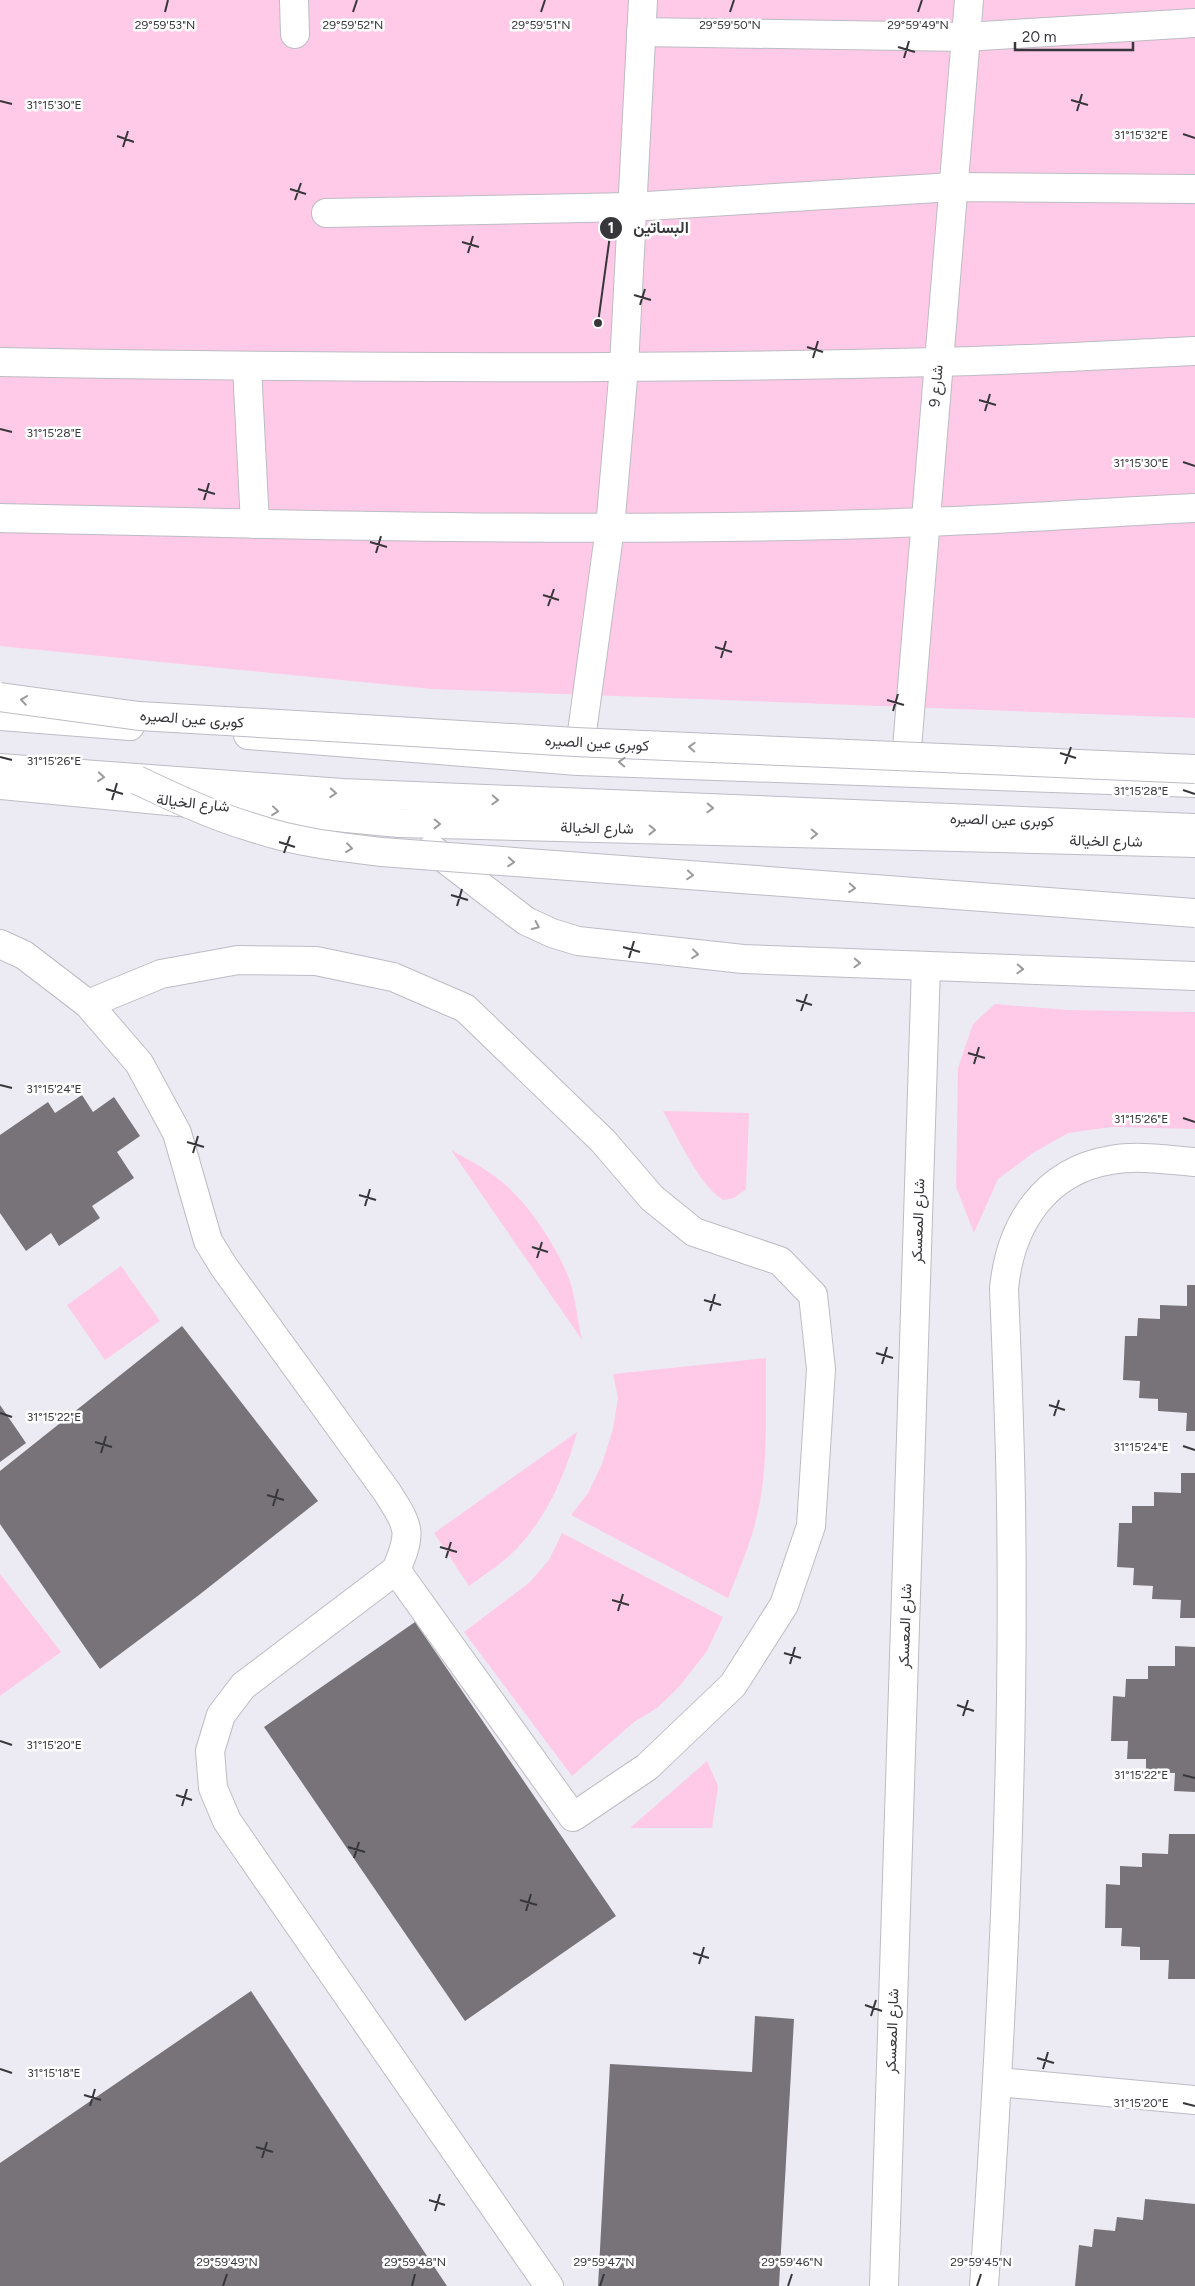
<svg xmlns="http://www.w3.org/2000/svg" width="1195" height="2286" font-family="Figtree,Vazirmatn,sans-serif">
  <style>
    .green { fill: #fecae7 }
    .building { fill: #777379 }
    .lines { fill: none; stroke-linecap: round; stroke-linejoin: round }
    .minor-casing { stroke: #bcbcc4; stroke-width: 30 }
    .highway-casing { stroke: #bcbcc4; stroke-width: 30 }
    .minor { stroke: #fff; stroke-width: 28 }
    .highway { stroke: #fff; stroke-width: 28 }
    .highway-bridge-casing { stroke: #bcbcc4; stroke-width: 30; stroke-linecap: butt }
    .highway-bridge { stroke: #fff; stroke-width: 28 }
    .oneway { stroke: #9b9b9d }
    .ticks { fill: none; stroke: #37373b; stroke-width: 2 }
    .labels { text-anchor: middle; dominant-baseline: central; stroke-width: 5; stroke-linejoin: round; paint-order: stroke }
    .street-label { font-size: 15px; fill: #37373b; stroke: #fff }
    .ticks-label { font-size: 12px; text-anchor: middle; fill: #37373b; stroke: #fff; stroke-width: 5; stroke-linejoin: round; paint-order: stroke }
    .leader { fill: none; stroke: #37373b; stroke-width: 2 }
    .callout-dot { fill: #37373b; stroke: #fff; stroke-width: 2 }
    .mark-label { font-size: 15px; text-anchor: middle; font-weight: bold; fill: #fff }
    .callout-label { font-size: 16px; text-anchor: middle; font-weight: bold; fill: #37373b; stroke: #fff; stroke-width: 5; stroke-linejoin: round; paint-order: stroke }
  </style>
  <rect width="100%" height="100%" fill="#ecebf4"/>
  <g class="green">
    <polygon points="0,0 1195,0 1195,718 432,689 0,646"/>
    <polygon points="995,1004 1068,1010 1195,1012 1195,1129 1112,1127 1068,1133 1033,1153 998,1179 974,1233 956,1187 958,1068 973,1024"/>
    <path d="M 663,1111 L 749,1113 L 746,1189 L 734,1198 L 723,1200 C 698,1184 678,1137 663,1111 Z"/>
    <path d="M 451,1150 C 473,1162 496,1174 514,1193 C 535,1214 564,1258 572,1288 C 576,1305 578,1323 582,1340 Z"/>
    <polygon points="121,1266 160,1321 105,1360 67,1305"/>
    <path d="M 766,1358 C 765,1408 769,1462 758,1511 C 752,1541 739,1570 728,1598 L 571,1515 L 588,1493 L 602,1464 L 613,1429 L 618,1398 L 613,1374 Z"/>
    <path d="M 577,1432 C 565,1477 544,1524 509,1556 C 497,1567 482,1576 469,1586 L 434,1533 Z"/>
    <polygon points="562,1533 723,1617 707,1651 679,1687 657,1708 634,1722 572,1776 464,1632 530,1582 549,1560"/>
    <polygon points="0,1574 61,1652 0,1696"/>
    <polygon points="707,1761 718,1786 712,1828 630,1828"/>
  </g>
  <g class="building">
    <polygon points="82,1095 93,1112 114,1097 140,1136 117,1152 134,1178 92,1206 100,1218 59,1246 51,1233 26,1251 0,1213 0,1135 48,1102 55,1113"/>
    <polygon points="1187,1285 1195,1285 1195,1431 1186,1431 1187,1413 1158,1411 1158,1399 1139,1398 1140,1381 1123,1380 1125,1336 1137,1336 1138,1318 1160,1319 1160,1305 1187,1306"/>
    <polygon points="182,1326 318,1501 199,1595 100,1669 0,1524 0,1471"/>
    <polygon points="0,1405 26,1443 0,1462"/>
    <polygon points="1181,1473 1195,1473 1195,1618 1180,1618 1181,1600 1152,1599 1153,1586 1133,1585 1134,1568 1117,1567 1119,1523 1132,1523 1132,1506 1154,1506 1154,1492 1181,1493"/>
    <polygon points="415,1622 616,1916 465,2021 264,1727"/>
    <polygon points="1175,1646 1195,1647 1195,1792 1174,1791 1175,1773 1146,1772 1146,1759 1127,1759 1128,1741 1111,1741 1113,1696 1125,1697 1126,1679 1148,1679 1148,1666 1175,1666"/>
    <polygon points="1169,1834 1195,1834 1195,1979 1168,1979 1169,1960 1140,1960 1140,1947 1121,1946 1122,1928 1105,1928 1106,1884 1120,1885 1120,1866 1142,1867 1142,1853 1168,1854"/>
    <polygon points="251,1991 447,2286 0,2286 0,2163"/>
    <polygon points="755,2016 794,2019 779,2286 598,2286 610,2064 752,2072"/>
    <polygon points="1145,2199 1195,2204 1195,2286 1075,2286 1079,2245 1092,2247 1094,2229 1115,2231 1117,2217 1143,2220"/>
  </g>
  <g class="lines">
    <g class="minor-casing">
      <g id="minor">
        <polyline points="294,0 295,34"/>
        <polyline points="641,32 965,37 1195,23"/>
        <polyline points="326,213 631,207 953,187 1195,189"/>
        <path d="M 0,362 C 312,368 625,370 937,362 C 1023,360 1109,355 1195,351"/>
        <polyline points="247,367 255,524"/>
        <path d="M 0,518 C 308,525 617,534 925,522 C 1015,519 1105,512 1195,508"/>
        <polyline points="0,716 130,726"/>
        <polyline points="248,735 578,761 1195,783"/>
        <polyline points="578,761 610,528 624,367 643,0"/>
        <polyline points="905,772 969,0"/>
        <polyline points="0,785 399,823 1195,843"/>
        <polyline points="432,849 526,921 552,933 578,941 743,959 1195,976"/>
        <path d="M 0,944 L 24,955 L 88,1004 L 139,1063 L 177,1133 L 208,1241 L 224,1267 L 387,1492 C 409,1527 413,1531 396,1570 L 243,1686 L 221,1715 L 210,1751 L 213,1788 L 227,1821 L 549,2286"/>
        <polyline points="88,1004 161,974 238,960 316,961 393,977 465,1008 603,1141 652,1198 694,1232 780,1261 813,1295 821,1369 811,1526 784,1605 733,1685 647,1767 573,1817 396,1570"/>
        <polyline points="998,2082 1195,2100"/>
        <polyline points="884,2286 926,966"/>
        <path d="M 984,2286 C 1002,2026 1015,1765 1011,1504 C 1010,1433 1007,1361 1004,1289 C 1010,1225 1044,1171 1111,1160 C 1139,1155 1168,1160 1195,1162"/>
      </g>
    </g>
    <g class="highway-casing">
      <polyline id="highway" points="0,768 342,793 1195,828"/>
    </g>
    <use href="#minor" class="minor"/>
    <use href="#highway" class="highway"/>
    <g class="highway-bridge-casing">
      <g id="highway-bridge">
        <polyline points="0,697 139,716 347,728 575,742 1195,769"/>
        <path d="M 137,780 C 175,798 213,816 254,828 C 295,842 339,847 382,852 L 1195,913"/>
      </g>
    </g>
    <use href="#highway-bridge" class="highway-bridge"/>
  </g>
  <defs><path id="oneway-chevron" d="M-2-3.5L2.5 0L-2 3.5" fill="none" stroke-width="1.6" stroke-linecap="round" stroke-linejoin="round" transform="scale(1.25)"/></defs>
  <g class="oneway">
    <use href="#oneway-chevron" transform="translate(24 700) rotate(-172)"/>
    <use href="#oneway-chevron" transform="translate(692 747) rotate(-177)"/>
    <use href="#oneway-chevron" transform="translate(622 762) rotate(-178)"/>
    <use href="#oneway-chevron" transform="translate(101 777) rotate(5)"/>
    <use href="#oneway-chevron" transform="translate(333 793) rotate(4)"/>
    <use href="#oneway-chevron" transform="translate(495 800) rotate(2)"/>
    <use href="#oneway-chevron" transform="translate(710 808) rotate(2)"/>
    <use href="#oneway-chevron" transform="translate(275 811) rotate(6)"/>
    <use href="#oneway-chevron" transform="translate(437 824) rotate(1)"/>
    <use href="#oneway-chevron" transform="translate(652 830) rotate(1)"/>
    <use href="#oneway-chevron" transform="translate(814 834) rotate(1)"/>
    <use href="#oneway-chevron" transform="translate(349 848) rotate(7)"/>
    <use href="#oneway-chevron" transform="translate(511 862) rotate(4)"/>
    <use href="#oneway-chevron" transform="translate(690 875) rotate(4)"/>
    <use href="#oneway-chevron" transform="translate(852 888) rotate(4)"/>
    <use href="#oneway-chevron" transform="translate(536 926) rotate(25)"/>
    <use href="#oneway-chevron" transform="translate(695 954) rotate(6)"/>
    <use href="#oneway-chevron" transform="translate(857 963) rotate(2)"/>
    <use href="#oneway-chevron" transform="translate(1020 969) rotate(2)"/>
  </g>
  <path class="ticks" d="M 165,12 L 168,0M 353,12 L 357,0M 541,12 L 545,0M 730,12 L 734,0M 918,12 L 922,0M 898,47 L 915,52M 904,58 L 909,41M 1071,100 L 1088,105M 0,101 L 12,104M 1077,111 L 1082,94M 1183,134 L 1195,138M 117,136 L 134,142M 123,147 L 128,131M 290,189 L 306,194M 295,200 L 301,183M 462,242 L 479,247M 468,253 L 473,236M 634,295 L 651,300M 640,305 L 645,289M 807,347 L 823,352M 813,358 L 818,341M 979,400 L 996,405M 985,411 L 990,394M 0,429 L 12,432M 1183,462 L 1195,466M 198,489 L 215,494M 204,500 L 209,483M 370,542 L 387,547M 376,553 L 381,536M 543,595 L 559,600M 548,606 L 554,589M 715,647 L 732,652M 721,658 L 726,641M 887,700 L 904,705M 893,711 L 898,694M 1060,753 L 1076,758M 0,757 L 12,760M 1065,764 L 1071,747M 106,789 L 123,794M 1183,790 L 1195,794M 112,800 L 117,783M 279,842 L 295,847M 284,853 L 290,836M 451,895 L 468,900M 457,906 L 462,889M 623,947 L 640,952M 629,958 L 634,941M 796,1000 L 812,1005M 801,1011 L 807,994M 968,1053 L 985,1058M 974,1064 L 979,1047M 0,1085 L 12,1088M 1183,1118 L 1195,1122M 187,1142 L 204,1147M 193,1153 L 198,1136M 359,1195 L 376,1200M 365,1206 L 370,1189M 532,1247 L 548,1252M 537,1258 L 542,1242M 704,1300 L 721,1305M 710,1311 L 715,1294M 876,1353 L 893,1358M 882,1364 L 887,1347M 1049,1405 L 1065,1410M 0,1413 L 12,1417M 1054,1416 L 1059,1400M 95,1442 L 112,1447M 1183,1446 L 1195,1450M 101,1453 L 106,1436M 267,1495 L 284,1500M 273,1506 L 278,1489M 440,1547 L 457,1552M 446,1558 L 451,1542M 612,1600 L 629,1605M 618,1611 L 623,1594M 784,1653 L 801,1658M 790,1664 L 795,1647M 957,1705 L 974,1711M 963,1716 L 968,1700M 0,1741 L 12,1745M 1183,1775 L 1195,1778M 176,1795 L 192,1800M 182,1806 L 187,1789M 348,1847 L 365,1852M 354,1858 L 359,1842M 520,1900 L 537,1905M 526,1911 L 531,1894M 693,1953 L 709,1958M 699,1964 L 704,1947M 865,2005 L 882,2011M 871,2016 L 876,2000M 1037,2058 L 1054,2063M 0,2069 L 12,2073M 1043,2069 L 1048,2052M 84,2095 L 101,2100M 1183,2103 L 1195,2106M 90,2106 L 95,2089M 256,2147 L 273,2152M 262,2158 L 267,2142M 429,2200 L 445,2205M 435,2211 L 440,2194M 223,2286 L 227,2274M 412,2286 L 415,2274M 600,2286 L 604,2274M 788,2286 L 792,2274M 977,2286 L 981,2274"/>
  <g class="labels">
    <g class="street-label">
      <text transform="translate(936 386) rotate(-85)">شارع 9</text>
      <text transform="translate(192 719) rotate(4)">كوبرى عين الصيره</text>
      <text transform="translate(597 743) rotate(3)">كوبرى عين الصيره</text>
      <text transform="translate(193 803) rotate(6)">شارع الخيالة</text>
      <text transform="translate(1002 820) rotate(2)">كوبرى عين الصيره</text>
      <text transform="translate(597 828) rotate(1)">شارع الخيالة</text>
      <text transform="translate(1106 841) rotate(1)">شارع الخيالة</text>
      <text transform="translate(918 1221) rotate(-88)">شارع المعسكر</text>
      <text transform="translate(905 1626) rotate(-88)">شارع المعسكر</text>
      <text transform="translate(892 2031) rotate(-88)">شارع المعسكر</text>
    </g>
  </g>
  <g class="ticks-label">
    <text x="165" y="29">29°59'53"N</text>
    <text x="353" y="29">29°59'52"N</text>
    <text x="541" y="29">29°59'51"N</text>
    <text x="730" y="29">29°59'50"N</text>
    <text x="918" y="29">29°59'49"N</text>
    <text x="54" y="109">31°15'30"E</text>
    <text x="1141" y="139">31°15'32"E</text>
    <text x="54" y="437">31°15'28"E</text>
    <text x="1141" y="467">31°15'30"E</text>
    <text x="54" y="765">31°15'26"E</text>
    <text x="1141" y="795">31°15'28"E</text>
    <text x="54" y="1093">31°15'24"E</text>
    <text x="1141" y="1123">31°15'26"E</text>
    <text x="54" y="1421">31°15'22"E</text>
    <text x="1141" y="1451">31°15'24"E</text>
    <text x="54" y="1749">31°15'20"E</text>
    <text x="1141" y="1779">31°15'22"E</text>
    <text x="54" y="2077">31°15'18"E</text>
    <text x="1141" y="2107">31°15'20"E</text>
    <text x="227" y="2266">29°59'49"N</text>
    <text x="415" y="2266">29°59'48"N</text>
    <text x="604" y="2266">29°59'47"N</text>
    <text x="792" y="2266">29°59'46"N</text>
    <text x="981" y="2266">29°59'45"N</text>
  </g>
  <path class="leader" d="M598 323L611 228"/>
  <g class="callout-dot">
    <circle cx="598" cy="323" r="5"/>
    <circle cx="611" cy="228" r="12"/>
  </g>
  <g class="mark-label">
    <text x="611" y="233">1</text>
  </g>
  <g class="callout-label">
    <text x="661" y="233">البساتين</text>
  </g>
  <path d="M1015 42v8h118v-8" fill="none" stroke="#37373b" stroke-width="2.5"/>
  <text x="1022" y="42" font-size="15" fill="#37373b" stroke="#ffffff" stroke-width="4" paint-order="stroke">20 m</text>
</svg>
